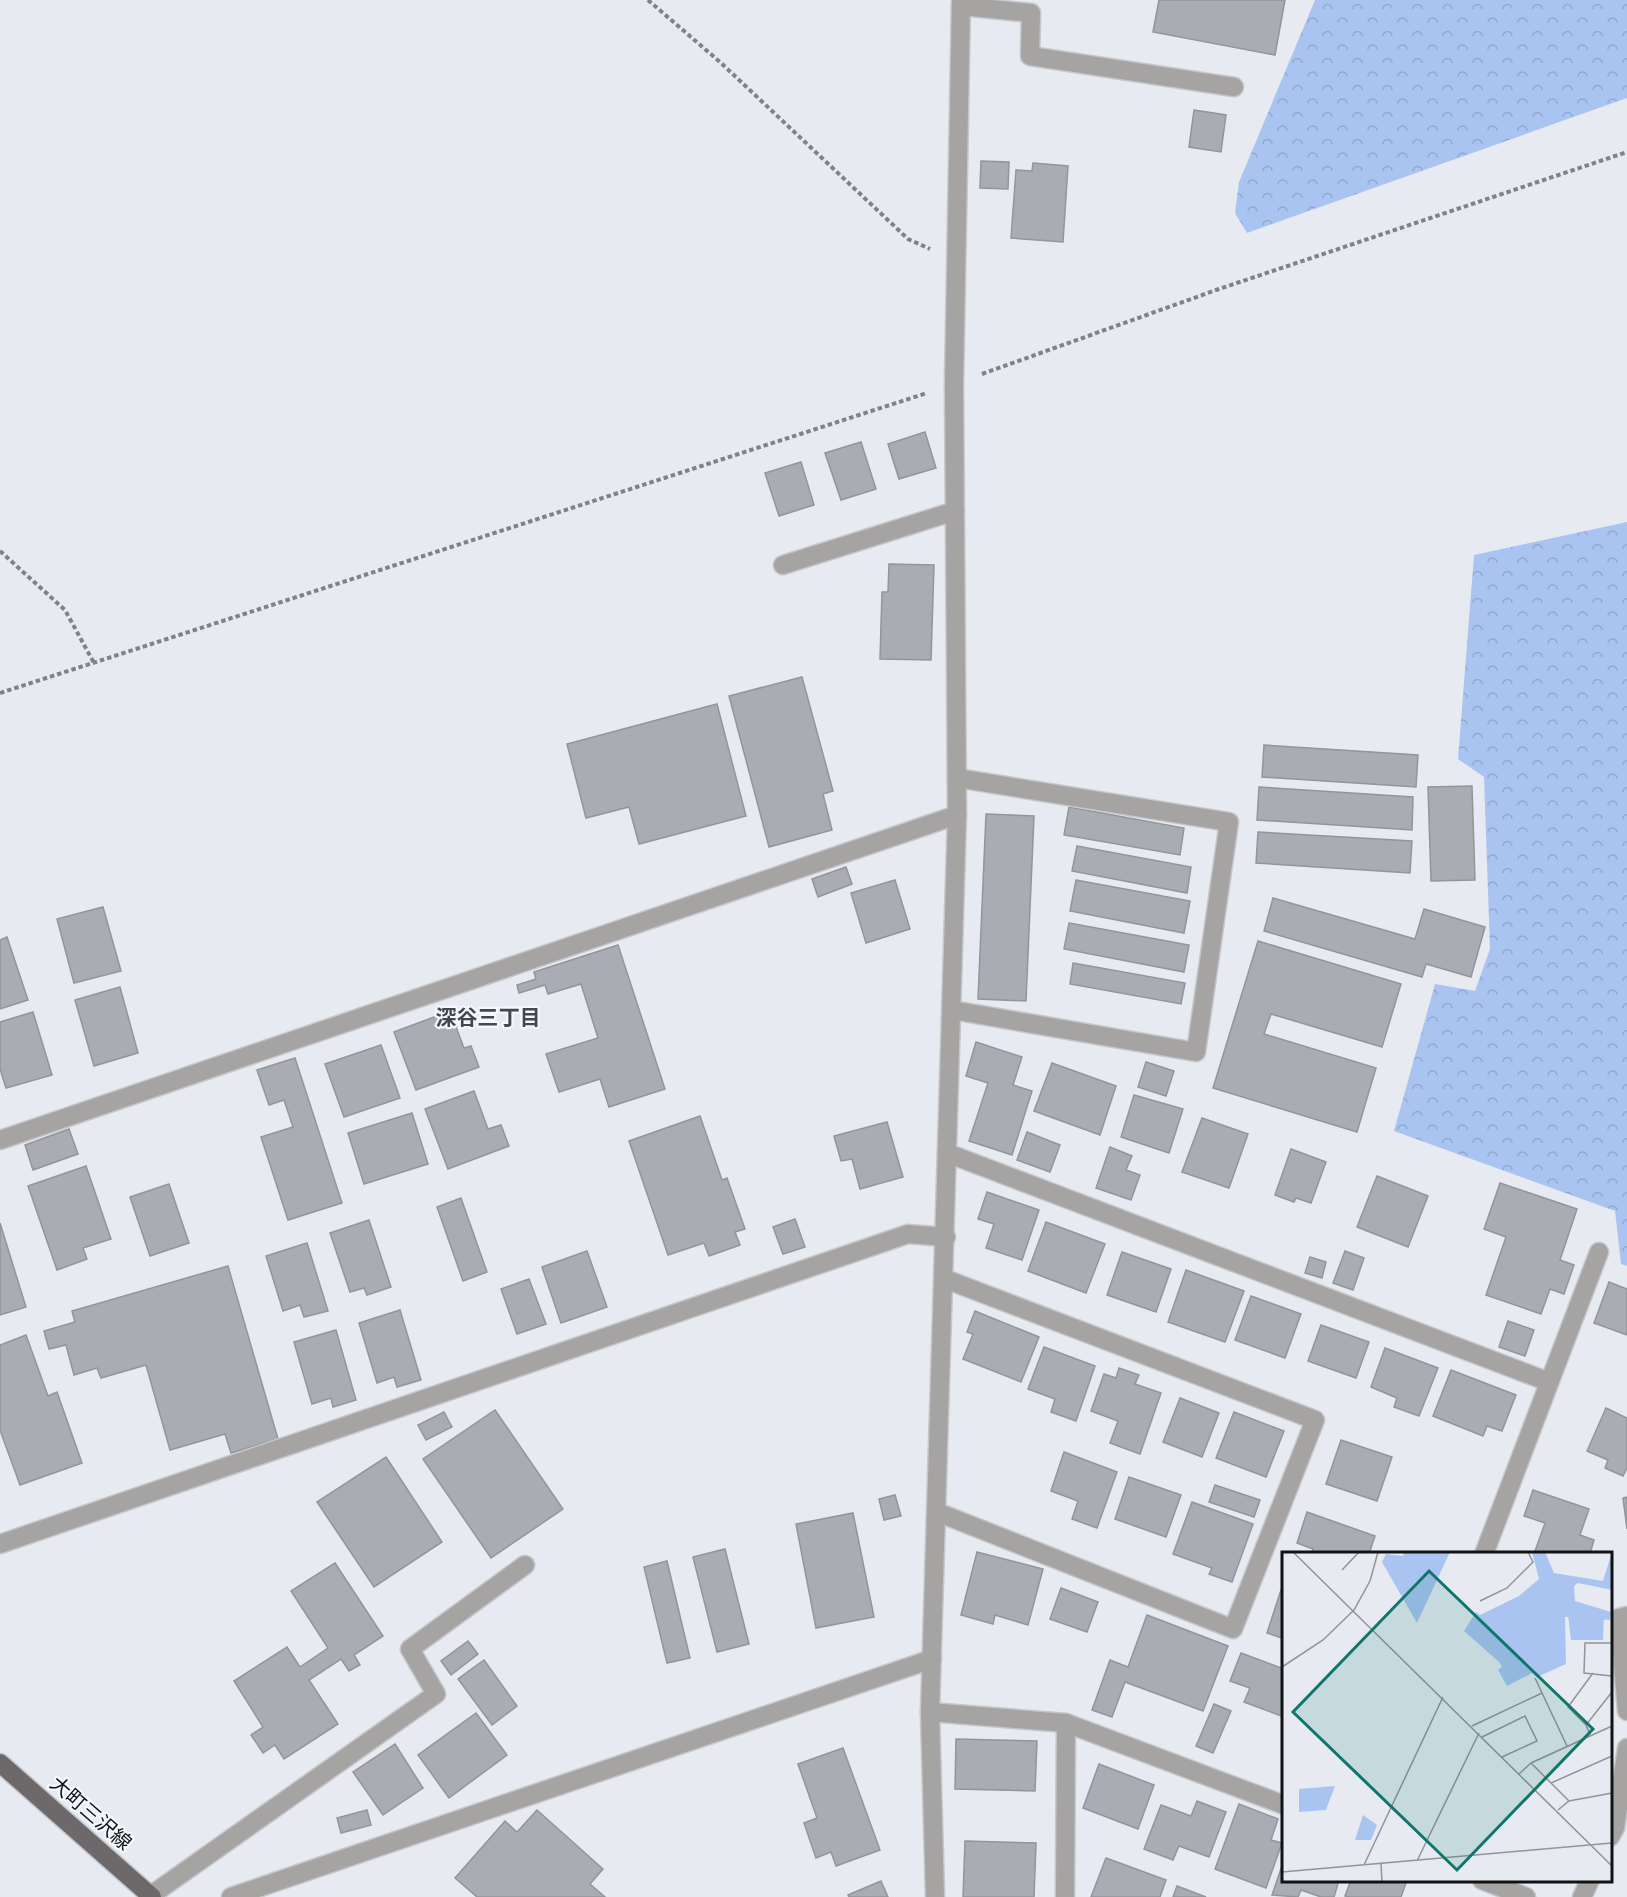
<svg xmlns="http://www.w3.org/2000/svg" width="1627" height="1897" font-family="'Space Grotesk','Noto Sans JP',sans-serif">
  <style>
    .forest { fill: url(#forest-crowns) }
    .building { fill: #a9acb2; stroke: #92959a; stroke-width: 1.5 }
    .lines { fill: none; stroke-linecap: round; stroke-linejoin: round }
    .minor-casing { stroke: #c5c7cd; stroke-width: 21 }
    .major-casing { stroke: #c5c7cd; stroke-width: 21 }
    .path { stroke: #808286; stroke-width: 4; stroke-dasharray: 4.5 3; stroke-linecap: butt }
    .minor { stroke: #a6a3a3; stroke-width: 18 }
    .major { stroke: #6d6869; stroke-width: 18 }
    .labels { text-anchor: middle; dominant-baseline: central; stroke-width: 4.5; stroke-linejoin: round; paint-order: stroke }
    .street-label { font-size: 20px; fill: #111214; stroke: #f4f8fd }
    .neighbourhood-label { font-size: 21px; font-weight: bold; fill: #44474b; stroke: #f4f8fd }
    .inset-road { fill: none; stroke: #919498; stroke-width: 1.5 }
    .view { fill: #0f766e; fill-opacity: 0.15; stroke: #0f766e; stroke-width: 3 }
    .inset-edge { fill: none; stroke: #111214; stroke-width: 3 }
  </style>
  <defs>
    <pattern id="forest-crowns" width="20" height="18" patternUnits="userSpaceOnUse" patternTransform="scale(1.5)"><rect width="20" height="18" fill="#aac4f1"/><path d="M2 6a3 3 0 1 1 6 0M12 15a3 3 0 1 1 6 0" fill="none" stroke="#91a7ce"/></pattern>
  </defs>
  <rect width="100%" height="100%" fill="#e7eaf0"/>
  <g class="forest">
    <polygon points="1315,0 1627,0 1627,98 1247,233 1235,213 1239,182"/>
    <polygon points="1627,522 1627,1266 1621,1264 1615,1211 1394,1131 1435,984 1475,991 1490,949 1484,777 1458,759 1474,555"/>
  </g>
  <g class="building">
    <polygon points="1159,0 1285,0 1275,55 1153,32"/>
    <polygon points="1194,110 1226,115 1221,152 1189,147"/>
    <polygon points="981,161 1009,162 1008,189 980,188"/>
    <polygon points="1033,163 1068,166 1063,242 1011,238 1016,170 1032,171"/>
    <polygon points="925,432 936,468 899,479 888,444"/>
    <polygon points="861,442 876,489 841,500 825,453"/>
    <polygon points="801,462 814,505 779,516 765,473"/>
    <polygon points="889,564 934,565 931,660 880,659 882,592 888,592"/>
    <polygon points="802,677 833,791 823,794 832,830 769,847 729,696"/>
    <polygon points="717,704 746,816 639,844 629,807 586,818 567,744"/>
    <polygon points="1264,745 1418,755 1416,787 1262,777"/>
    <polygon points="1472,786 1475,880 1431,881 1428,787"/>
    <polygon points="1259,787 1413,797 1412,830 1257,820"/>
    <polygon points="1069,807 1184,828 1180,855 1064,835"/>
    <polygon points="986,814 1034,816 1026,1001 978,999"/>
    <polygon points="1258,832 1412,841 1410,873 1256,863"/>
    <polygon points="1077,846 1191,867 1187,893 1072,871"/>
    <polygon points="846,867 852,884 818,897 812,879"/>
    <polygon points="895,880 910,929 866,943 851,893"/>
    <polygon points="1076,880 1190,901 1184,933 1070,911"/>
    <polygon points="1273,898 1415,939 1424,909 1485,927 1471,977 1426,964 1422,977 1264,931"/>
    <polygon points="103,907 121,971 74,983 57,919"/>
    <polygon points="1069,923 1189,945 1184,972 1064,949"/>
    <polygon points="7,937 28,1000 0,1009 0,940"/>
    <polygon points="1258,941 1401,984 1382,1047 1271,1014 1264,1034 1376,1068 1357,1132 1213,1088"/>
    <polygon points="618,945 665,1089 609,1107 600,1079 559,1092 546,1054 598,1038 581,984 548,994 545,985 519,993 517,985 536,979 534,972"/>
    <polygon points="1073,963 1185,983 1181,1004 1070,984"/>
    <polygon points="120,987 138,1053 94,1066 75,1000"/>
    <polygon points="450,1011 464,1048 471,1046 479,1067 416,1090 394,1032"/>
    <polygon points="33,1012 52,1075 6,1088 0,1069 0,1022"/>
    <polygon points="976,1042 1022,1057 1013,1085 1032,1091 1012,1155 969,1141 988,1083 966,1076"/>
    <polygon points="381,1045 400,1098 344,1117 325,1064"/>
    <polygon points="295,1058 342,1203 288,1220 261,1137 293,1127 284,1100 269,1105 257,1070"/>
    <polygon points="1146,1062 1174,1071 1166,1096 1138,1087"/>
    <polygon points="1052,1063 1116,1086 1100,1135 1034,1111"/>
    <polygon points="474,1091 488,1129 501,1125 509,1146 448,1169 425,1109"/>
    <polygon points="1134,1095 1183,1109 1169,1153 1121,1137"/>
    <polygon points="412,1113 428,1164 364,1184 348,1133"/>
    <polygon points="700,1116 722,1180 727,1178 745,1229 735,1232 740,1245 709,1256 704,1243 668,1255 629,1141"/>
    <polygon points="1202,1118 1248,1134 1229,1188 1182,1172"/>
    <polygon points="887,1122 903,1177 860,1189 852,1159 841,1161 834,1136"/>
    <polygon points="69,1129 78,1154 33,1170 25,1145"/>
    <polygon points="1027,1132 1060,1145 1050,1172 1017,1160"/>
    <polygon points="1110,1147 1132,1156 1126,1170 1140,1175 1131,1200 1096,1188"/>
    <polygon points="1291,1149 1326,1162 1311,1203 1296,1198 1294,1202 1275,1195"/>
    <polygon points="86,1166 111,1239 83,1248 87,1259 57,1270 28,1186"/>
    <polygon points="1377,1176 1428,1196 1408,1247 1357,1227"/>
    <polygon points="1500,1183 1577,1209 1560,1260 1574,1265 1564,1294 1550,1289 1541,1314 1486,1295 1506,1237 1484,1229"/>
    <polygon points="169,1184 189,1243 150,1256 130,1197"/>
    <polygon points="987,1192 1039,1210 1022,1260 986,1248 994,1224 978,1219"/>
    <polygon points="461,1198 487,1272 463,1281 437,1207"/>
    <polygon points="795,1219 805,1247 783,1254 773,1227"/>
    <polygon points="369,1220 391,1287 367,1295 364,1288 350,1292 330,1233"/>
    <polygon points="1046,1222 1105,1244 1086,1293 1028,1271"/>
    <polygon points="0,1223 26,1307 0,1315"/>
    <polygon points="307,1243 328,1311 304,1317 300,1305 283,1311 266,1256"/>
    <polygon points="587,1251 607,1307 561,1323 542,1267"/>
    <polygon points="1345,1251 1364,1258 1353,1290 1333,1283"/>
    <polygon points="1122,1252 1171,1269 1156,1312 1107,1295"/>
    <polygon points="1310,1257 1326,1262 1322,1278 1305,1273"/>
    <polygon points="228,1266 278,1439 231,1453 225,1434 170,1450 146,1365 101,1378 97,1368 74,1375 66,1345 49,1349 44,1331 75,1322 72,1311"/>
    <polygon points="1186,1270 1244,1291 1225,1342 1168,1322"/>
    <polygon points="529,1279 546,1324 517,1334 501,1289"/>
    <polygon points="1609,1282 1627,1289 1627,1335 1594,1323"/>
    <polygon points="1251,1296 1301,1314 1285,1358 1235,1340"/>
    <polygon points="400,1310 421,1380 397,1387 394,1377 377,1383 359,1323"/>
    <polygon points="975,1311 1039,1337 1021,1382 963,1359 973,1334 967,1332"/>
    <polygon points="1508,1321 1534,1330 1525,1356 1499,1347"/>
    <polygon points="1321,1325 1369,1342 1356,1378 1308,1361"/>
    <polygon points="336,1330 356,1400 333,1407 331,1398 312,1404 294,1342"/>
    <polygon points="26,1335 48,1396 57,1392 82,1463 20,1485 0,1430 0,1345"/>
    <polygon points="1044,1347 1095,1366 1076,1421 1051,1412 1055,1399 1028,1389"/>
    <polygon points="1385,1348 1438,1368 1419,1416 1394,1407 1397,1398 1371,1387"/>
    <polygon points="1119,1368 1139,1375 1135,1384 1161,1393 1140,1454 1110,1443 1118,1421 1091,1411 1104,1374 1116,1378"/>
    <polygon points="1451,1370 1516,1395 1502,1431 1487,1426 1483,1436 1433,1416"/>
    <polygon points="1180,1398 1219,1413 1202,1457 1163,1442"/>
    <polygon points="1606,1408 1627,1418 1627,1468 1623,1476 1605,1468 1608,1460 1587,1451"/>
    <polygon points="495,1410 563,1509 491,1558 423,1459"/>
    <polygon points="444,1412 452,1427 426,1440 418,1425"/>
    <polygon points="1234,1412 1284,1431 1266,1477 1216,1458"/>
    <polygon points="1341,1440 1392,1457 1377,1501 1326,1484"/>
    <polygon points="1064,1452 1117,1472 1097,1528 1072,1519 1078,1501 1051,1491"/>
    <polygon points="386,1457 442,1542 374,1587 317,1502"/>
    <polygon points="1129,1477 1181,1495 1166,1537 1115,1519"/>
    <polygon points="1215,1485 1260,1500 1254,1517 1209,1502"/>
    <polygon points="1533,1490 1589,1509 1580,1535 1594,1540 1590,1554 1534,1554 1545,1523 1524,1516"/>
    <polygon points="895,1495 901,1516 884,1520 879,1499"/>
    <polygon points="1627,1497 1627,1529 1623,1498"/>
    <polygon points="1192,1502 1253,1524 1232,1582 1209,1574 1212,1568 1173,1554"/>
    <polygon points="1307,1512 1375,1536 1369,1554 1311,1554 1313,1549 1297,1543"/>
    <polygon points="853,1513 874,1617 816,1628 796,1524"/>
    <polygon points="725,1549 749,1644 717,1652 693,1557"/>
    <polygon points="977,1552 1043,1569 1028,1625 995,1615 993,1624 961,1615"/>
    <polygon points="667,1561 690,1658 667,1663 644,1567"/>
    <polygon points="335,1563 383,1636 354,1655 360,1665 349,1671 341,1659 309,1680 338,1724 284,1759 275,1745 263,1753 251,1735 263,1727 234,1681 287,1647 300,1667 328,1648 291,1591"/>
    <polygon points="1061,1588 1098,1602 1087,1632 1050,1619"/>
    <polygon points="1281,1590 1284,1590 1284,1639 1267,1633"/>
    <polygon points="1147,1615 1228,1646 1203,1711 1125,1682 1112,1717 1092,1710 1110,1660 1128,1667"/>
    <polygon points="468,1641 478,1654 451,1675 441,1661"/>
    <polygon points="1241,1653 1284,1669 1284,1717 1244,1702 1250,1688 1230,1681"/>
    <polygon points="484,1660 517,1706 492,1725 458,1679"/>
    <polygon points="1214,1704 1231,1711 1213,1753 1196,1746"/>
    <polygon points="476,1713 507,1755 449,1798 418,1755"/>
    <polygon points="956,1739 1037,1741 1035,1791 955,1789"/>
    <polygon points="395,1744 423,1788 383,1815 353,1772"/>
    <polygon points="843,1748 880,1850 836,1866 831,1852 816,1858 804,1823 817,1818 798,1764"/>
    <polygon points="1099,1764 1154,1785 1138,1829 1083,1808"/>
    <polygon points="1197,1801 1226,1812 1209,1857 1179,1846 1173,1860 1144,1849 1161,1805 1191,1816"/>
    <polygon points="1239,1804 1278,1819 1271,1840 1282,1843 1266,1888 1215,1869"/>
    <polygon points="367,1810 371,1825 341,1833 337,1818"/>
    <polygon points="537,1810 603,1869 590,1884 605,1897 477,1897 455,1878 505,1821 517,1832"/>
    <polygon points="965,1841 1036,1843 1034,1897 963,1897"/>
    <polygon points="1106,1858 1166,1880 1160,1897 1091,1897"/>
    <polygon points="1284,1860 1284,1880 1339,1880 1334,1897 1321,1897 1301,1890 1298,1897 1272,1895"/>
    <polygon points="1351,1880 1407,1880 1401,1897 1349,1897 1345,1896"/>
    <polygon points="881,1881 888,1897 849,1897 848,1895"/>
    <polygon points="1177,1886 1206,1897 1173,1897"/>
  </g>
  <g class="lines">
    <g class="minor-casing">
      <g id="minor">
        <polyline points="961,6 1031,13 1030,56 1234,87"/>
        <polyline points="783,565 955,511"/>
        <polyline points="952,1010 1196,1052 1229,822 957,778"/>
        <polyline points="0,1140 957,815"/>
        <polyline points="947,1153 1549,1382"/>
        <polyline points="937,1512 1233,1629 1315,1420 945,1279"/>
        <polyline points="0,1544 908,1234 946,1237"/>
        <polyline points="1484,1554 1599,1252"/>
        <polyline points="1627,1616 1619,1618 1627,1711"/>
        <polyline points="930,1712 1066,1723 1284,1805"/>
        <polyline points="1610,1837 1615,1828 1627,1748"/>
        <polyline points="1482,1880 1526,1897"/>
        <polyline points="150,1896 436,1694 410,1649 525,1565"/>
        <polyline points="231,1897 932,1659"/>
        <polyline points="935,1897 930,1712 957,815 954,384 961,0"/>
        <polyline points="1065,1897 1066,1723"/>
        <polyline points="1582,1897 1590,1880"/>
      </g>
    </g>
    <g class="major-casing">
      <polyline id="major" points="0,1763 152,1897"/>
    </g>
    <g class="path">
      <polyline points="648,0 720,62 908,239 930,249"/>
      <polyline points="982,374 1219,289 1627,152"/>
      <polyline points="0,551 65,610 94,663"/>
      <polyline points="0,693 927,393"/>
    </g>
    <use href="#minor" class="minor"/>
    <use href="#major" class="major"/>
  </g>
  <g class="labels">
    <g class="street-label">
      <text transform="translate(91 1813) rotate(41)">大町三沢線</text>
    </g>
    <g class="neighbourhood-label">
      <text x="488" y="1017">深谷三丁目</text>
    </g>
  </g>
  <g transform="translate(1282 1552)">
    <rect width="330" height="330" fill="#e7eaf0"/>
    <path d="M 122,0 L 168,0 L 135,71 L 100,10 L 104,2 L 121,4 ZM 250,0 L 263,0 L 272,21 L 321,29 L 330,0 L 330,38 L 296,31 L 292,34 L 293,49 L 329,60 L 328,68 L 283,65 L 284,112 L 255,125 L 250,121 L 225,134 L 216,118 L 220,115 L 217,110 L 182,79 L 194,60 L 198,63 L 237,44 L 257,27 ZM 53,234 L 44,258 L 17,260 L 17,237 Z" fill="#aac4f1"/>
    <path d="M 285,54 L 322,61 L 321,88 L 289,88 ZM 81,263 L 95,273 L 89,288 L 73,288 Z" fill="#aac4f1"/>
    <path class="inset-road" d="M 11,0 L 330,314M 60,18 L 77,0M 198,49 L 225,36 L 251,10 L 246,0M 330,91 L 303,91 L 302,121 L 330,124M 0,115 L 41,88 L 72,58 L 88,29 L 96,0M 253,126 L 285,194M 304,173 L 330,140M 190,174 L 260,141M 308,183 L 304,173 L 286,155 L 311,121M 200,185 L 243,164 L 255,189 L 220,205M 249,211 L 287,249M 237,222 L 249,211 L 330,174M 269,231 L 330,204M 276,258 L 287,249 L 330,241M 135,309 L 197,181M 99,312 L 100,330M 82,313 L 161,145M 0,320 L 330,291"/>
    <path class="view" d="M 147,19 L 311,177 L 175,318 L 11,160 Z"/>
    <rect width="330" height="330" class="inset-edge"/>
  </g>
</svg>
